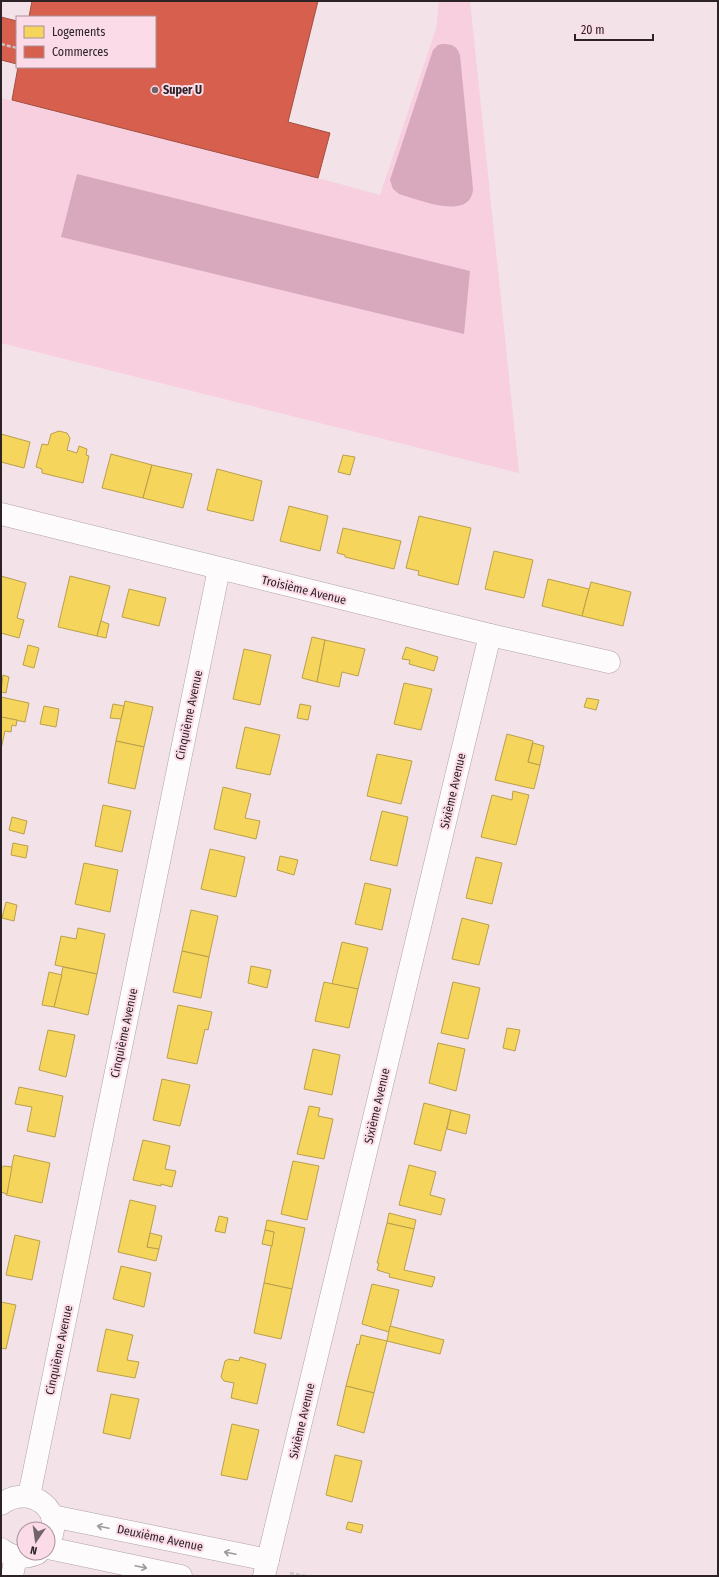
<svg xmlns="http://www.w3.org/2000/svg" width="719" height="1577" font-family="'Fira Sans Condensed',sans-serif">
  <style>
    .green { fill: #f7cfdf }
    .water { fill: #d8a9bc }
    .homes { fill: #f6d55c; stroke: #ba9f4c }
    .shops { fill: #d6604d; stroke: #a34d41 }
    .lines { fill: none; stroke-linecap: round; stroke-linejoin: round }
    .minor-casing { stroke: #afa2a7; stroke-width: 23 }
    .path { stroke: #cec7ca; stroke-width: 2.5; stroke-dasharray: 4 2; stroke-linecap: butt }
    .minor { stroke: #fdfbfc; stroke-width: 22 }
    .oneway { stroke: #9f999c }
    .poi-dot { fill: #72656a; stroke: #fadbe7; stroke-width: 1.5 }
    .labels { text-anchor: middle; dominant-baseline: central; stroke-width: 4; stroke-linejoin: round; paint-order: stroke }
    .poi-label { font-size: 12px; font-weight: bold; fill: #2d2226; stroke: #fadbe7; text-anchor: start }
    .street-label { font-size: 12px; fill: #2d2226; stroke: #fadbe7 }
  </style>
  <rect width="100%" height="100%" fill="#f3e2e8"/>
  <polygon class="green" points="439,1 470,1 519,473 1,343 1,98 318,178 380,195 436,29"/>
  <g class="water">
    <path d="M 442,44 C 452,44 457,46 460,55 L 473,189 C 471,222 417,199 399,194 L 393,189 L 390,180 L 433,50 L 438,45 Z"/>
    <polygon points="77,174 470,271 464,334 61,237"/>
  </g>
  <g class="homes">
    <polygon points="59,431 67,433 70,438 67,450 77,453 79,446 87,449 86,455 89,456 83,483 42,473 42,469 36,467 42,444 48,445 51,434"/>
    <polygon points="1,434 30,442 24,468 1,462"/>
    <polygon points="111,454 152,465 143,498 102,488"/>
    <polygon points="343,455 355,457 350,475 338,472"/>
    <polygon points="152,465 192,474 183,508 143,498"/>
    <polygon points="217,469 262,481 253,521 207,510"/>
    <polygon points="289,506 328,516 320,551 280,541"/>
    <polygon points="419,516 471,528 458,585 418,575 419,571 406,568"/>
    <polygon points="343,528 401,541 394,569 345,557 345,555 337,553"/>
    <polygon points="494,551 533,560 524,598 485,589"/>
    <polygon points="1,576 26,583 17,618 24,620 19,638 1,633"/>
    <polygon points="70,576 110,586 97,636 58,627"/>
    <polygon points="548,579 589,589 582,616 542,606"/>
    <polygon points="591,582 631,592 623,626 582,616"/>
    <polygon points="129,589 166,598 159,626 122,617"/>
    <polygon points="101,621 109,624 106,638 97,636"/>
    <polygon points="312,637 325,640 317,682 302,678"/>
    <polygon points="325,640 365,649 358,676 342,672 339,687 317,682"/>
    <polygon points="28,645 39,648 34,668 23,665"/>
    <polygon points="406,647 438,657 434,671 409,664 410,660 402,659"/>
    <polygon points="244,649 271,655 260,705 233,699"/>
    <polygon points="3,675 9,677 6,693 1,692"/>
    <polygon points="404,683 432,689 421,730 394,724"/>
    <polygon points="1,697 29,703 25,722 1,717"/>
    <polygon points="587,698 599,700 596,710 584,707"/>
    <polygon points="125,701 153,707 144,747 116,741"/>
    <polygon points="113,704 124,706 121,719 110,718"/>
    <polygon points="300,704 311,706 308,720 297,718"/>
    <polygon points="44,706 59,709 56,727 40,724"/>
    <polygon points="1,717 17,720 16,726 12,725 11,732 5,731 1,749"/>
    <polygon points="245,727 280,735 270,775 236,768"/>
    <polygon points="507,734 533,741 528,762 540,765 534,789 495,780"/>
    <polygon points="116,741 144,747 135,789 108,783"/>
    <polygon points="533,743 544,746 540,765 528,762"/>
    <polygon points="377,754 412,761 401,804 367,796"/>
    <polygon points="223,787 251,794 245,818 260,821 256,839 214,829"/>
    <polygon points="513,791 529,795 516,845 481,837 492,795 512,800"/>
    <polygon points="103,805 131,811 122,852 95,846"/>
    <polygon points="382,811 408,817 397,866 370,860"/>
    <polygon points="12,817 27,821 24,834 9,830"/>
    <polygon points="13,843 28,846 26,858 11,855"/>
    <polygon points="210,849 245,857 236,897 201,889"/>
    <polygon points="280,856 298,860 294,875 277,870"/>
    <polygon points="476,857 502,863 492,904 466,898"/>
    <polygon points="84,863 118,870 110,912 75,904"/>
    <polygon points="365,883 391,889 382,930 355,924"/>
    <polygon points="6,902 17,905 14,921 2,918"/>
    <polygon points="191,910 218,916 209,957 182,951"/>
    <polygon points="462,918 489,925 479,965 452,959"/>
    <polygon points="78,928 105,934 97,974 55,965 61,936 76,939"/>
    <polygon points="342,942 368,948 358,989 332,984"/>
    <polygon points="182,951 209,957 201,998 173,992"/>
    <polygon points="251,966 271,970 267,988 248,983"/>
    <polygon points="63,967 97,974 88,1015 54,1007"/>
    <polygon points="49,972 62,975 54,1007 42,1005"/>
    <polygon points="324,982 358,989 349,1028 315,1021"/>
    <polygon points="453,982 480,988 468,1039 441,1033"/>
    <polygon points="178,1005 212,1012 208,1030 205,1029 197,1064 167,1058"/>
    <polygon points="507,1028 520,1030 515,1051 503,1048"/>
    <polygon points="48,1030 75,1035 66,1077 39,1070"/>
    <polygon points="438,1043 465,1049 456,1091 429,1083"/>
    <polygon points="313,1049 340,1055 332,1095 304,1089"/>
    <polygon points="162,1079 190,1085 180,1126 153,1120"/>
    <polygon points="19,1087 63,1096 55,1137 27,1131 32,1107 15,1104"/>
    <polygon points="424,1103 451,1110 441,1151 414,1144"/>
    <polygon points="309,1106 320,1108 318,1116 333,1119 324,1159 297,1154"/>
    <polygon points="451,1110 470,1115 466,1134 447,1129"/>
    <polygon points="143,1140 170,1146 165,1169 176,1171 172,1187 161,1184 161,1186 133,1180"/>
    <polygon points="14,1155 50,1163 42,1203 6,1195"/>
    <polygon points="293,1161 319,1166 307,1220 281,1214"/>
    <polygon points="409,1165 436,1172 430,1195 445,1199 441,1215 399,1205"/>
    <polygon points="4,1166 12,1167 7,1194 1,1192 1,1168"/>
    <polygon points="130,1200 156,1206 147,1247 159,1249 156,1261 118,1252"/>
    <polygon points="389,1213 416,1220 414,1229 387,1223"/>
    <polygon points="219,1216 228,1218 225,1233 215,1231"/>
    <polygon points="267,1220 305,1228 292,1289 264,1283 274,1232 265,1230"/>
    <polygon points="387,1223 414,1229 404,1270 435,1277 432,1287 389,1277 390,1274 377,1270 379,1263 377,1263"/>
    <polygon points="265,1230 274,1232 272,1246 262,1244"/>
    <polygon points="150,1233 162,1236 159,1249 147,1247"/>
    <polygon points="15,1235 40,1241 32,1280 6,1275"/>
    <polygon points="121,1266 151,1273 144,1307 113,1299"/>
    <polygon points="264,1283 292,1289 281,1339 254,1333"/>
    <polygon points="372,1284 399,1290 389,1332 362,1324"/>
    <polygon points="1,1302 16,1305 6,1349 1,1348"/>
    <polygon points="390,1326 444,1340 440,1354 387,1341"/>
    <polygon points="106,1329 133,1335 127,1360 139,1362 135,1378 97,1371"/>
    <polygon points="361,1335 387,1341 374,1393 346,1386 357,1344 359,1345"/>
    <polygon points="240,1357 266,1364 257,1404 231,1398 234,1383 224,1381 221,1377 225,1361 229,1359 239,1361"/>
    <polygon points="346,1386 374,1393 364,1433 337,1425"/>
    <polygon points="111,1394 139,1399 130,1439 103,1433"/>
    <polygon points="232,1424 259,1430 247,1480 221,1475"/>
    <polygon points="335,1455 362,1461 352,1502 326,1495"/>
    <polygon points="348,1522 363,1525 361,1533 346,1529"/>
  </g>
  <g class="shops">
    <polygon points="32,1 318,1 288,122 330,133 318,178 12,100 18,67 155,67 155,17 29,17"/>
    <polygon points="1,17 17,21 17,64 1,60"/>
  </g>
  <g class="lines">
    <g class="minor-casing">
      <g id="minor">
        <polyline points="1,514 490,635 609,662"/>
        <polyline points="29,1496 219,569"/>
        <path d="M 1,1504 C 32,1482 67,1512 48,1543"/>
        <polyline points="52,1516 268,1560"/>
        <polyline points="48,1548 181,1576"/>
        <path d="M 1,1549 C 12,1558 25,1559 38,1553"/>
        <polyline points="12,1576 16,1557"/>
        <polyline points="264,1576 490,635"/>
      </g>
    </g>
    <g class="path">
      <polyline points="1,44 17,48"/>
      <polyline points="290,1573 306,1576"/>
    </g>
    <use href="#minor" class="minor"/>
  </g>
  <defs><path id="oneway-shaft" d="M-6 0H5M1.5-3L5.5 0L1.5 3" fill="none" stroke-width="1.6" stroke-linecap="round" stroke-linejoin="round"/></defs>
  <g class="oneway">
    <use href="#oneway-shaft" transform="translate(103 1527) rotate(-168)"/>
    <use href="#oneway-shaft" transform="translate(230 1553) rotate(-168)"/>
    <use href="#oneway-shaft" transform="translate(141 1567) rotate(12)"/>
  </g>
  <circle class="poi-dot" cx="155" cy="90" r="4"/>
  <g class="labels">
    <g class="poi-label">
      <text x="163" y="90">Super U</text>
    </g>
    <g class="street-label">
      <text transform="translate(304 590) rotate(14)">Troisième Avenue</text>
      <text transform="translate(189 715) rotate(-78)">Cinquième Avenue</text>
      <text transform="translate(453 791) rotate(-77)">Sixième Avenue</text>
      <text transform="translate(124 1033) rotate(-78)">Cinquième Avenue</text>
      <text transform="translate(377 1106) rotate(-77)">Sixième Avenue</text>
      <text transform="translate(59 1350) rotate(-78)">Cinquième Avenue</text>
      <text transform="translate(302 1421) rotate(-77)">Sixième Avenue</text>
      <text transform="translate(160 1538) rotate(12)">Deuxième Avenue</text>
    </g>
  </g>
  <rect width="719" height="1577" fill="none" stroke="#2d2226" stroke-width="4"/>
  <rect x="16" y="16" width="140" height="52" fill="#fadbe7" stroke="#a8919a"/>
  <rect x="24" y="26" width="20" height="12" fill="#f6d55c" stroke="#a8919a"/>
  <text x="52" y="36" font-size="12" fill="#2d2226">Logements</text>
  <rect x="24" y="46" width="20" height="12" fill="#d6604d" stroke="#a8919a"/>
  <text x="52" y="56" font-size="12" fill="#2d2226">Commerces</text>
  <g transform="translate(36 1541) rotate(193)"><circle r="19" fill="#fadbe7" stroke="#a8919a"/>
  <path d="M0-3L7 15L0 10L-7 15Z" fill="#72656a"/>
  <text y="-6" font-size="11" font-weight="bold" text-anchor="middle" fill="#2d2226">N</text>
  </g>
  <path d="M575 34v6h78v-6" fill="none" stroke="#2d2226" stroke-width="2"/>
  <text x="581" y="34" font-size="12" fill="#2d2226" stroke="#fadbe7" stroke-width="3" paint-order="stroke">20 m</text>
</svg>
